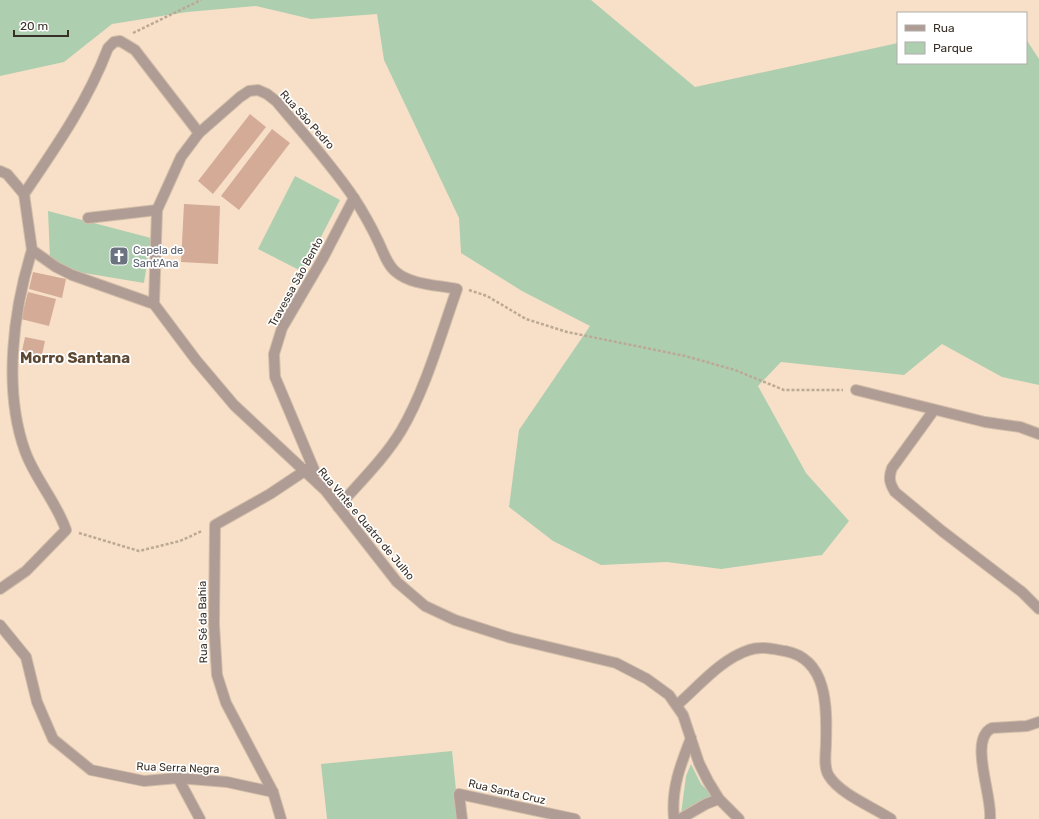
<svg xmlns="http://www.w3.org/2000/svg" width="1039" height="819" font-family="Rubik,sans-serif">
  <style>
    .green { fill: #aeceb0 }
    .building { fill: #d4ab97 }
    .lines { fill: none; stroke-linecap: round; stroke-linejoin: round }
    .minor-casing { stroke: #d2bda8; stroke-width: 12 }
    .path { stroke: #bca995; stroke-width: 2.5; stroke-dasharray: 3 2; stroke-linecap: butt }
    .minor { stroke: #af9c95; stroke-width: 10 }
    .labels { text-anchor: middle; dominant-baseline: central; stroke-width: 3.5; stroke-linejoin: round; paint-order: stroke }
    .street-label { font-size: 11px; fill: #382f26; stroke: #fff }
    .worship-label { font-size: 11px; fill: #5b616d; stroke: #fff; text-anchor: start }
    .district-label { font-size: 15px; font-weight: bold; fill: #5b4732; stroke: #fff }
  </style>
  <rect width="100%" height="100%" fill="#f8e0c8"/>
  <g class="green">
    <polygon points="0,0 591,0 695,87 898,43 898,63 1026,63 1026,39 1039,59 1039,385 1002,377 942,344 904,375 781,362 758,386 806,473 849,521 822,555 721,569 667,562 601,565 553,541 509,507 519,430 590,326 522,291 461,253 459,218 384,60 377,14 311,19 256,6 187,12 112,24 64,62 0,76"/>
    <polygon points="295,176 340,200 303,272 258,249"/>
    <polygon points="48,211 151,238 144,283 78,272 50,259"/>
    <polygon points="452,751 459,819 327,819 321,764"/>
    <polygon points="691,764 701,784 712,795 681,814 686,776"/>
  </g>
  <g class="building">
    <polygon points="250,114 266,127 213,194 198,181"/>
    <polygon points="272,129 290,143 239,210 221,196"/>
    <polygon points="184,204 220,206 218,264 181,262"/>
    <polygon points="33,272 66,279 62,298 29,289"/>
    <polygon points="28,292 56,299 49,326 21,319"/>
    <polygon points="25,337 45,341 40,364 20,360"/>
  </g>
  <g class="lines">
    <g class="minor-casing">
      <g id="minor">
        <polyline points="0,171 7,174 24,194 32,250 56,267 72,275 154,304 196,360 234,405 325,490 397,582 425,606 455,620 511,638 616,663 647,679 669,695 683,715 699,763 708,781 719,799 739,819"/>
        <path d="M 24,194 C 56,147 88,101 108,48 L 114,42 L 120,41 L 135,50 L 199,133"/>
        <polyline points="88,218 157,210"/>
        <path d="M 154,304 L 157,210 L 181,157 L 199,133 L 240,97 L 249,91 L 258,90 L 267,94 L 276,101 C 303,133 331,164 354,198 C 363,212 371,226 378,241 C 383,251 387,265 396,272 C 411,285 438,285 457,289 C 441,334 425,391 401,431 C 384,459 359,483 338,507"/>
        <polyline points="856,390 985,422 1020,427 1039,434"/>
        <path d="M 934,410 L 892,468 C 888,478 890,484 895,492 L 942,531 L 1022,592 L 1039,609"/>
        <polyline points="315,472 275,377 274,354 282,328 323,258 354,198"/>
        <path d="M 0,589 L 26,571 L 66,530 C 56,501 35,479 25,451 C 3,390 13,311 32,250"/>
        <polyline points="0,625 26,657 37,702 53,739 91,770 144,781 178,778 227,782 273,792"/>
        <path d="M 677,705 C 699,686 721,659 749,650 C 760,646 773,649 785,651 C 828,659 827,708 826,743 C 826,753 823,767 829,776 C 840,794 873,807 891,819"/>
        <polyline points="178,778 200,819"/>
        <polyline points="281,819 273,792 226,703 217,675 214,624 215,525 270,494 312,466"/>
        <polyline points="462,819 459,794 575,819"/>
        <path d="M 674,819 C 671,789 680,766 691,738"/>
        <polyline points="680,819 706,804 719,799"/>
        <path d="M 990,819 C 993,797 968,739 992,728 L 1027,726 L 1039,722"/>
      </g>
    </g>
    <g class="path">
      <polyline points="133,33 201,0"/>
      <polyline points="469,290 487,296 526,319 567,332 685,356 735,370 784,390 843,390"/>
      <polyline points="79,533 139,551 180,541 202,531"/>
    </g>
    <use href="#minor" class="minor"/>
  </g>
  <defs>
    <g id="church-square" transform="scale(1)"><rect x="-9" y="-9" width="18" height="18" rx="4" fill="#6b7280" stroke="#fff"/><path d="M-1.2-6h2.4v3.5h3.3v2.4h-3.3V6h-2.4V-.1h-3.3v-2.4h3.3Z" fill="#fff"/></g>
  </defs>
  <g fill-rule="evenodd">
    <use href="#church-square" x="119" y="256"/>
  </g>
  <g class="labels">
    <g class="street-label">
      <text transform="translate(307 120) rotate(48)">Rua São Pedro</text>
      <text transform="translate(296 282) rotate(-61)">Travessa São Bento</text>
      <text transform="translate(366 524) rotate(50)">Rua Vinte e Quatro de Julho</text>
      <text transform="translate(203 622) rotate(-91)">Rua Sé da Bahia</text>
      <text transform="translate(178 768) rotate(2)">Rua Serra Negra</text>
      <text transform="translate(507 792) rotate(13)">Rua Santa Cruz</text>
    </g>
    <g class="worship-label">
      <text x="133" y="250">Capela de<tspan x="133" dy="13">Sant'Ana</tspan></text>
    </g>
    <g class="district-label">
      <text x="75" y="358">Morro Santana</text>
    </g>
  </g>
  <rect x="897" y="12" width="130" height="52" fill="#ffffff" stroke="#afaca8"/>
  <rect x="905" y="25" width="20" height="6" fill="#af9c95" stroke="#afaca8"/>
  <text x="933" y="32" font-size="12" fill="#382f26">Rua</text>
  <rect x="905" y="42" width="20" height="12" fill="#aeceb0" stroke="#afaca8"/>
  <text x="933" y="52" font-size="12" fill="#382f26">Parque</text>
  <path d="M14 30v6h54v-6" fill="none" stroke="#382f26" stroke-width="2"/>
  <text x="20" y="30" font-size="12" fill="#382f26" stroke="#ffffff" stroke-width="3" paint-order="stroke">20 m</text>
</svg>
